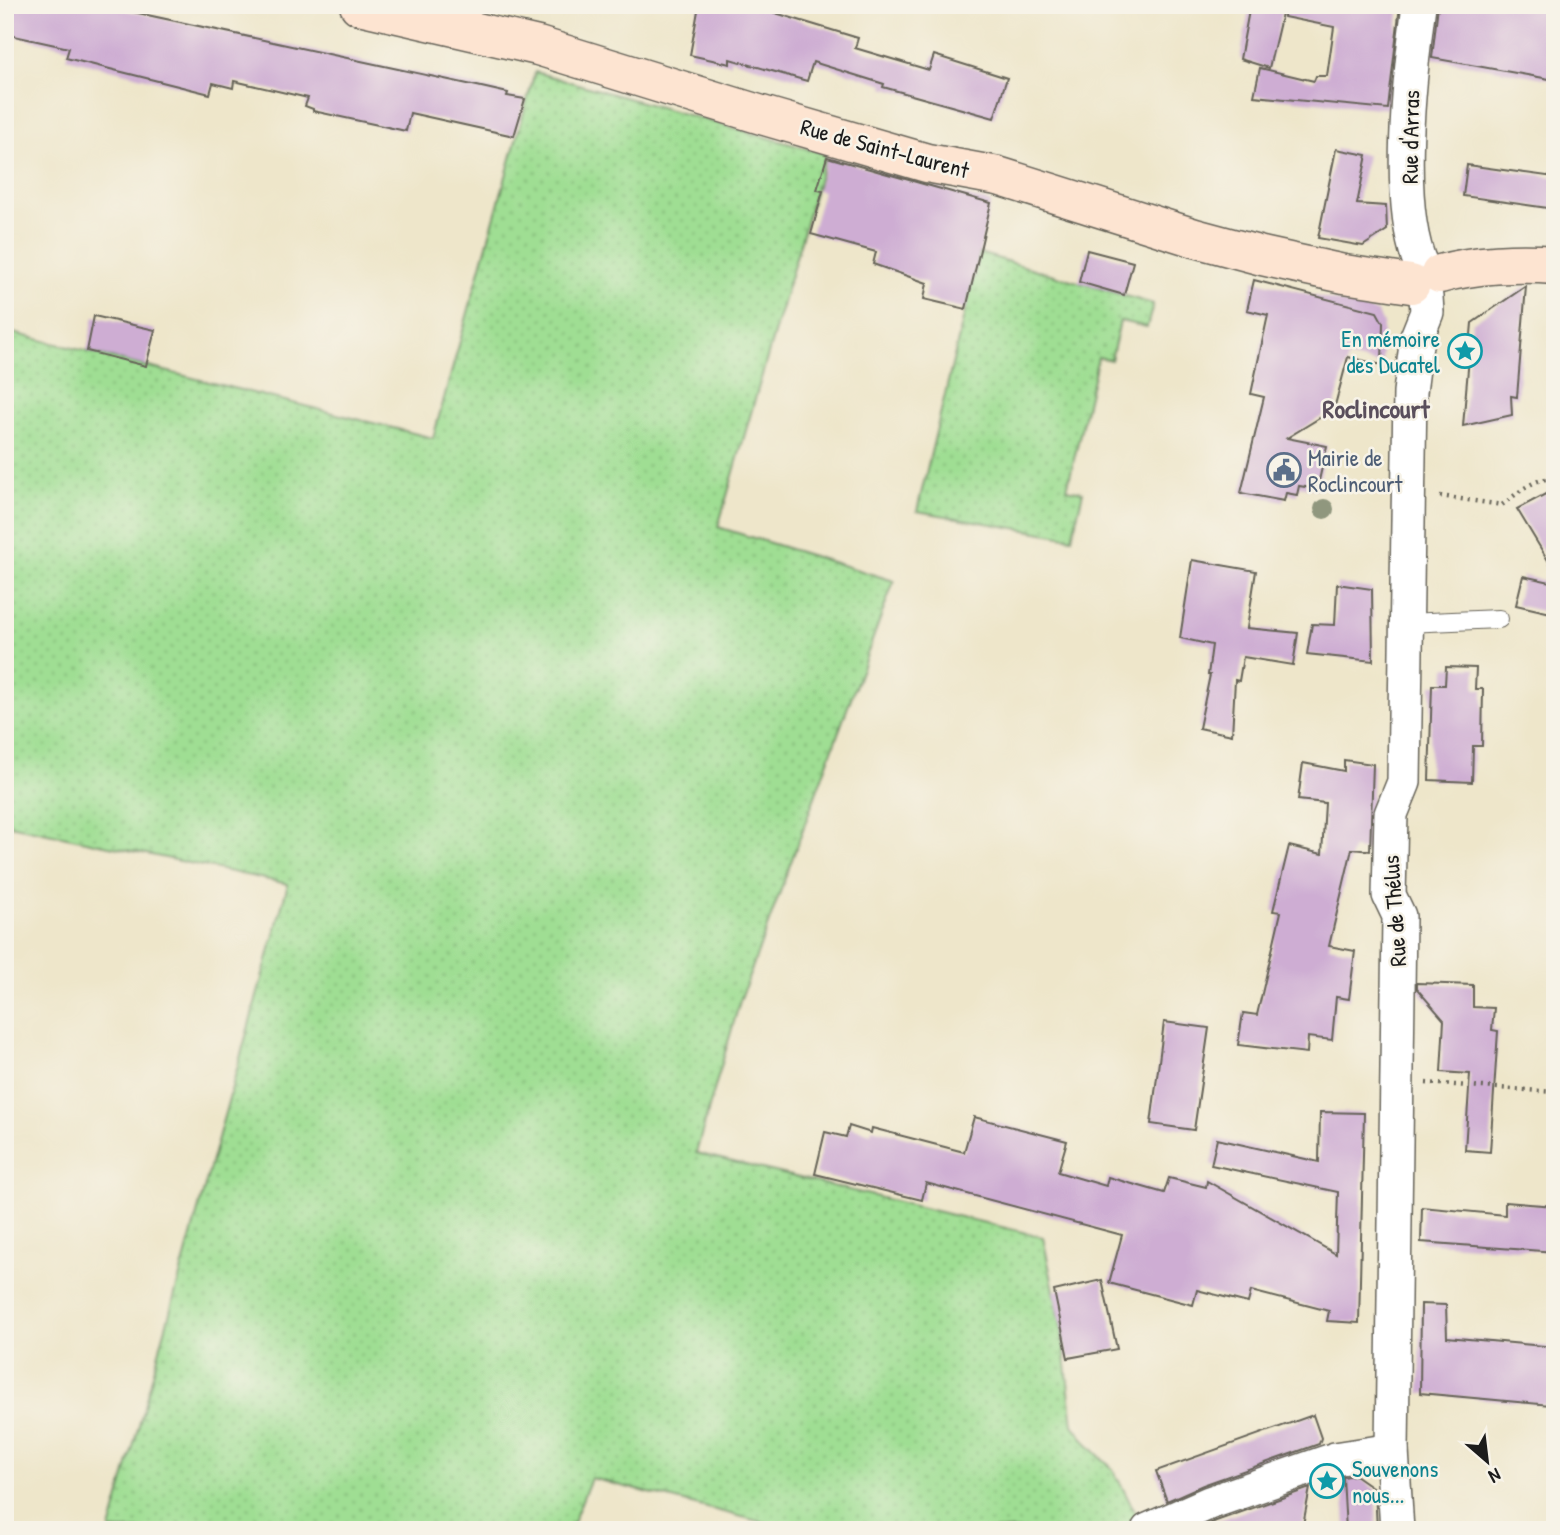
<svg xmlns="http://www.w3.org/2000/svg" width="1560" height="1535" font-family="'Patrick Hand',sans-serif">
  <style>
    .grass { fill: url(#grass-dots); stroke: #5e7d58; stroke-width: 2 }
    .building { fill: #ceadd3 }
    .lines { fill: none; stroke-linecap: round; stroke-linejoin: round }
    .lane-casing { stroke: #666359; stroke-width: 20 }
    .street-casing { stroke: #666359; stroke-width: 36 }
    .secondary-casing { stroke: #666359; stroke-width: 41 }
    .path { stroke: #666359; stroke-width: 4.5; stroke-dasharray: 2 5; stroke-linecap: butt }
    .lane { stroke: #fff; stroke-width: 18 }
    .street { stroke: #fff; stroke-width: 33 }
    .secondary { stroke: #fde4d1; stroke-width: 38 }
    .tree { fill: #90977e }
    .labels { text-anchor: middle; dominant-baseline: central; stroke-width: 5; stroke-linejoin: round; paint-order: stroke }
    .street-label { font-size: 23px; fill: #1c1c1c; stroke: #f7f3e8 }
    .culture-label { font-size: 23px; fill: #0d838f; stroke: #f7f3e8; text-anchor: end }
    .service-label { font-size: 23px; fill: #4e5e75; stroke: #f7f3e8; text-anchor: start }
    .quarter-label { font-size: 26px; font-weight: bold; fill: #5a4f5c; stroke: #f7f3e8 }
  </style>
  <defs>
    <pattern id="grass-dots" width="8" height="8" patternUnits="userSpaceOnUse" patternTransform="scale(1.75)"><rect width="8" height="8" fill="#9fde93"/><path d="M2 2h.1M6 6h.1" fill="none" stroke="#88be7e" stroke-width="1.8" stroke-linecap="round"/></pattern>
  </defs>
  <rect width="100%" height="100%" fill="#f7f3e8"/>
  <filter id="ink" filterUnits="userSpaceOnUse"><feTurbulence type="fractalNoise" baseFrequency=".0143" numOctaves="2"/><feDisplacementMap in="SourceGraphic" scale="14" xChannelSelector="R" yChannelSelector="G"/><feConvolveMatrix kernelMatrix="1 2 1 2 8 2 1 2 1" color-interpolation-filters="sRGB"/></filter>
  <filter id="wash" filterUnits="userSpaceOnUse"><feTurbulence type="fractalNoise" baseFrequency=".00686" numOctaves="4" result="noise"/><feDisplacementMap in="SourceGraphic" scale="28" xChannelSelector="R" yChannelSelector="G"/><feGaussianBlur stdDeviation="1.57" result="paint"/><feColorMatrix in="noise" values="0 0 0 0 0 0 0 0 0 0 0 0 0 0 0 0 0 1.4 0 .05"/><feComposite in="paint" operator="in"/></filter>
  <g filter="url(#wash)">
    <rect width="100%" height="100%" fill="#eee6ca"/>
    <g class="grass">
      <polygon points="535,72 826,154 718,527 894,581 740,1001 696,1153 1043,1237 1062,1330 1073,1425 1091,1448 1113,1469 1138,1518 1117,1530 793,1530 591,1478 570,1530 110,1530 288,884 5,824 5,331 433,438"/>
      <polygon points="979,253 1153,304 1147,327 1120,321 1111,360 1098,357 1067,489 1083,492 1072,538 917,511"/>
    </g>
    <g id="blocks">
      <g class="building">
        <polygon points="5,5 101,5 477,86 508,93 507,96 525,99 514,136 410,113 406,131 313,111 313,109 305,106 308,98 234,81 233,88 213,83 210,94 66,58 69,48 5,34"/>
        <polygon points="699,5 773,5 772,12 858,38 855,48 929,70 934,55 1007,78 994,118 883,87 884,84 813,62 807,81 730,59 730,64 690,55"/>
        <polygon points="1250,5 1284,5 1269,68 1240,59"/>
        <polygon points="1285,5 1400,5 1388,109 1254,96 1260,68 1314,81 1316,76 1327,76 1334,27 1284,17"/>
        <polygon points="1438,5 1555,5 1555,80 1432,58"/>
        <polygon points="1336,149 1367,155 1357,204 1386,206 1387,230 1363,246 1318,238"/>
        <polygon points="827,157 991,203 966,309 924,299 927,283 873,264 876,252 811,234 823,191 817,190"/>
        <polygon points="1467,165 1555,177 1555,209 1463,196"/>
        <polygon points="1087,250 1133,262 1124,295 1079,282"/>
        <polygon points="1254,280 1377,312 1383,323 1382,365 1348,357 1334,409 1287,438 1327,446 1317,489 1299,486 1297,495 1286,493 1284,501 1241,493 1264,397 1251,394 1268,315 1247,310"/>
        <polygon points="1526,286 1517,397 1511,396 1512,415 1463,426 1472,323"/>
        <polygon points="94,316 155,330 146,366 87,351"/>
        <polygon points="1555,489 1555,572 1517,509"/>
        <polygon points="1192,560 1256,571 1247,628 1298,633 1293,665 1243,657 1239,681 1235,680 1232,735 1199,728 1210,675 1208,675 1212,645 1180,638"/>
        <polygon points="1523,576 1555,583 1555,614 1516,605"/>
        <polygon points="1337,584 1372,589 1373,661 1307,654 1312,624 1335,625"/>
        <polygon points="1446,667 1476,668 1475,689 1483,689 1482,746 1473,746 1472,782 1429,780 1432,685 1445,685"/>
        <polygon points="1344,760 1373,764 1370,851 1352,849 1329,946 1355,951 1349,999 1336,997 1332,1040 1308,1037 1307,1053 1238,1045 1243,1013 1257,1015 1281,912 1273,911 1289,846 1322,854 1325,803 1298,800 1303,763 1344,771"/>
        <polygon points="1417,983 1473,985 1473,1007 1494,1008 1492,1030 1498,1031 1490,1152 1465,1150 1470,1074 1441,1072 1444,1020 1417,989"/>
        <polygon points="1164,1022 1209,1028 1194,1130 1151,1124"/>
        <polygon points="1320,1112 1364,1113 1359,1323 1327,1321 1329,1311 1251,1291 1248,1303 1197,1290 1193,1305 1109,1283 1122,1235 926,1183 922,1200 815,1174 825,1132 846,1137 849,1126 871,1133 872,1128 964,1152 974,1117 1067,1141 1058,1172 1106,1186 1108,1177 1164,1193 1169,1178 1206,1187 1207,1181 1336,1254 1338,1192 1211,1165 1217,1139 1319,1162"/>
        <polygon points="1505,1202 1555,1206 1555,1252 1421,1242 1422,1207 1505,1215"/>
        <polygon points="1102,1280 1117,1349 1068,1358 1054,1291"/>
        <polygon points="1421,1304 1446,1305 1447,1337 1555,1347 1555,1374 1553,1373 1550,1405 1420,1393"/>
        <polygon points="1313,1415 1321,1438 1319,1444 1203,1485 1167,1501 1156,1471"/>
        <polygon points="1355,1475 1375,1489 1377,1530 1346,1530 1343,1477"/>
        <polygon points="1310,1488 1302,1530 1196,1530 1216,1521"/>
      </g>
    </g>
  </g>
  <g filter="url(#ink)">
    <use href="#blocks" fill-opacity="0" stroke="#666359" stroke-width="2"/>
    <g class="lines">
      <g class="lane-casing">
        <polyline id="lane" points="1406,623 1499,619"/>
      </g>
      <g class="street-casing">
        <g id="street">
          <path d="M 1419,5 C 1410,73 1394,206 1422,267"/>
          <polyline points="1148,1530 1209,1503 1335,1459 1392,1450"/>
          <polyline points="1397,1530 1392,1450 1399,916 1389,895 1391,814 1404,782 1410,392 1417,337 1427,312 1426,297"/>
        </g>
      </g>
      <g class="secondary-casing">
        <g id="secondary">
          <polyline points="359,5 538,46 765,116 927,163 998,176 1195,238 1262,256 1344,274 1411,284"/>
          <path d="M 1440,274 C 1473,264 1520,262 1555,265"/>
        </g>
      </g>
      <g class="path">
        <path d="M 1440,496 L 1502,505 C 1517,494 1535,476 1555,479"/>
        <polyline points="1426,1083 1555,1092"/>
      </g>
      <use href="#lane" class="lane"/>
      <use href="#street" class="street"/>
      <use href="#secondary" class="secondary"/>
    </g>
    <circle class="tree" cx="1324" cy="509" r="10"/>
  </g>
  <defs>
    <g id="sight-ring" transform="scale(1.75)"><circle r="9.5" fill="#f7f3e8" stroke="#0f9aa8" stroke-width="1.5"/><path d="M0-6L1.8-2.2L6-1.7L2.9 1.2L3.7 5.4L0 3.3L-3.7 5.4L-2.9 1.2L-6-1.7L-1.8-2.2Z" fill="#0f9aa8"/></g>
    <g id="civic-ring" transform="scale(1.75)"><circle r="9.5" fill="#f7f3e8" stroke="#5c6f8a" stroke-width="1.5"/><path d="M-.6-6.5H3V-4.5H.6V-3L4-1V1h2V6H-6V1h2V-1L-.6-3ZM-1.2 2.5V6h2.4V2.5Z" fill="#5c6f8a"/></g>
  </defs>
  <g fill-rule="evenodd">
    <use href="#sight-ring" x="1465" y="351"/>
    <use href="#civic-ring" x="1284" y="470"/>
    <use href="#sight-ring" x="1327" y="1481"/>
  </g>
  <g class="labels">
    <g class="street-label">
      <text transform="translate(1410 137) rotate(-89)">Rue d'Arras</text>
      <text transform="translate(885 148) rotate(15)">Rue de Saint-Laurent</text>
      <text transform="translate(1394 911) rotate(-94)">Rue de Thélus</text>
    </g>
    <g class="culture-label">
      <text x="1440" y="338">En mémoire<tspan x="1440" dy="26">des Ducatel</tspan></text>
      <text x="1352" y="1468" text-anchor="start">Souvenons<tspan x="1352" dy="26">nous...</tspan></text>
    </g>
    <g class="service-label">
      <text x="1308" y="457">Mairie de<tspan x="1308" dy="26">Roclincourt</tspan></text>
    </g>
    <g class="quarter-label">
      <text x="1376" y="408">Roclincourt</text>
    </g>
  </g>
  <rect width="1560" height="1535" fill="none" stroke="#f7f3e8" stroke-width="28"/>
  <g transform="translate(1487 1461) rotate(152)" stroke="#f7f3e8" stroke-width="5" paint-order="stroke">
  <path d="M0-5L12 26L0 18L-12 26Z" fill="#1c1c1c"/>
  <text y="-10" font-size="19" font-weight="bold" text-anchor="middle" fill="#1c1c1c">N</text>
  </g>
</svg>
